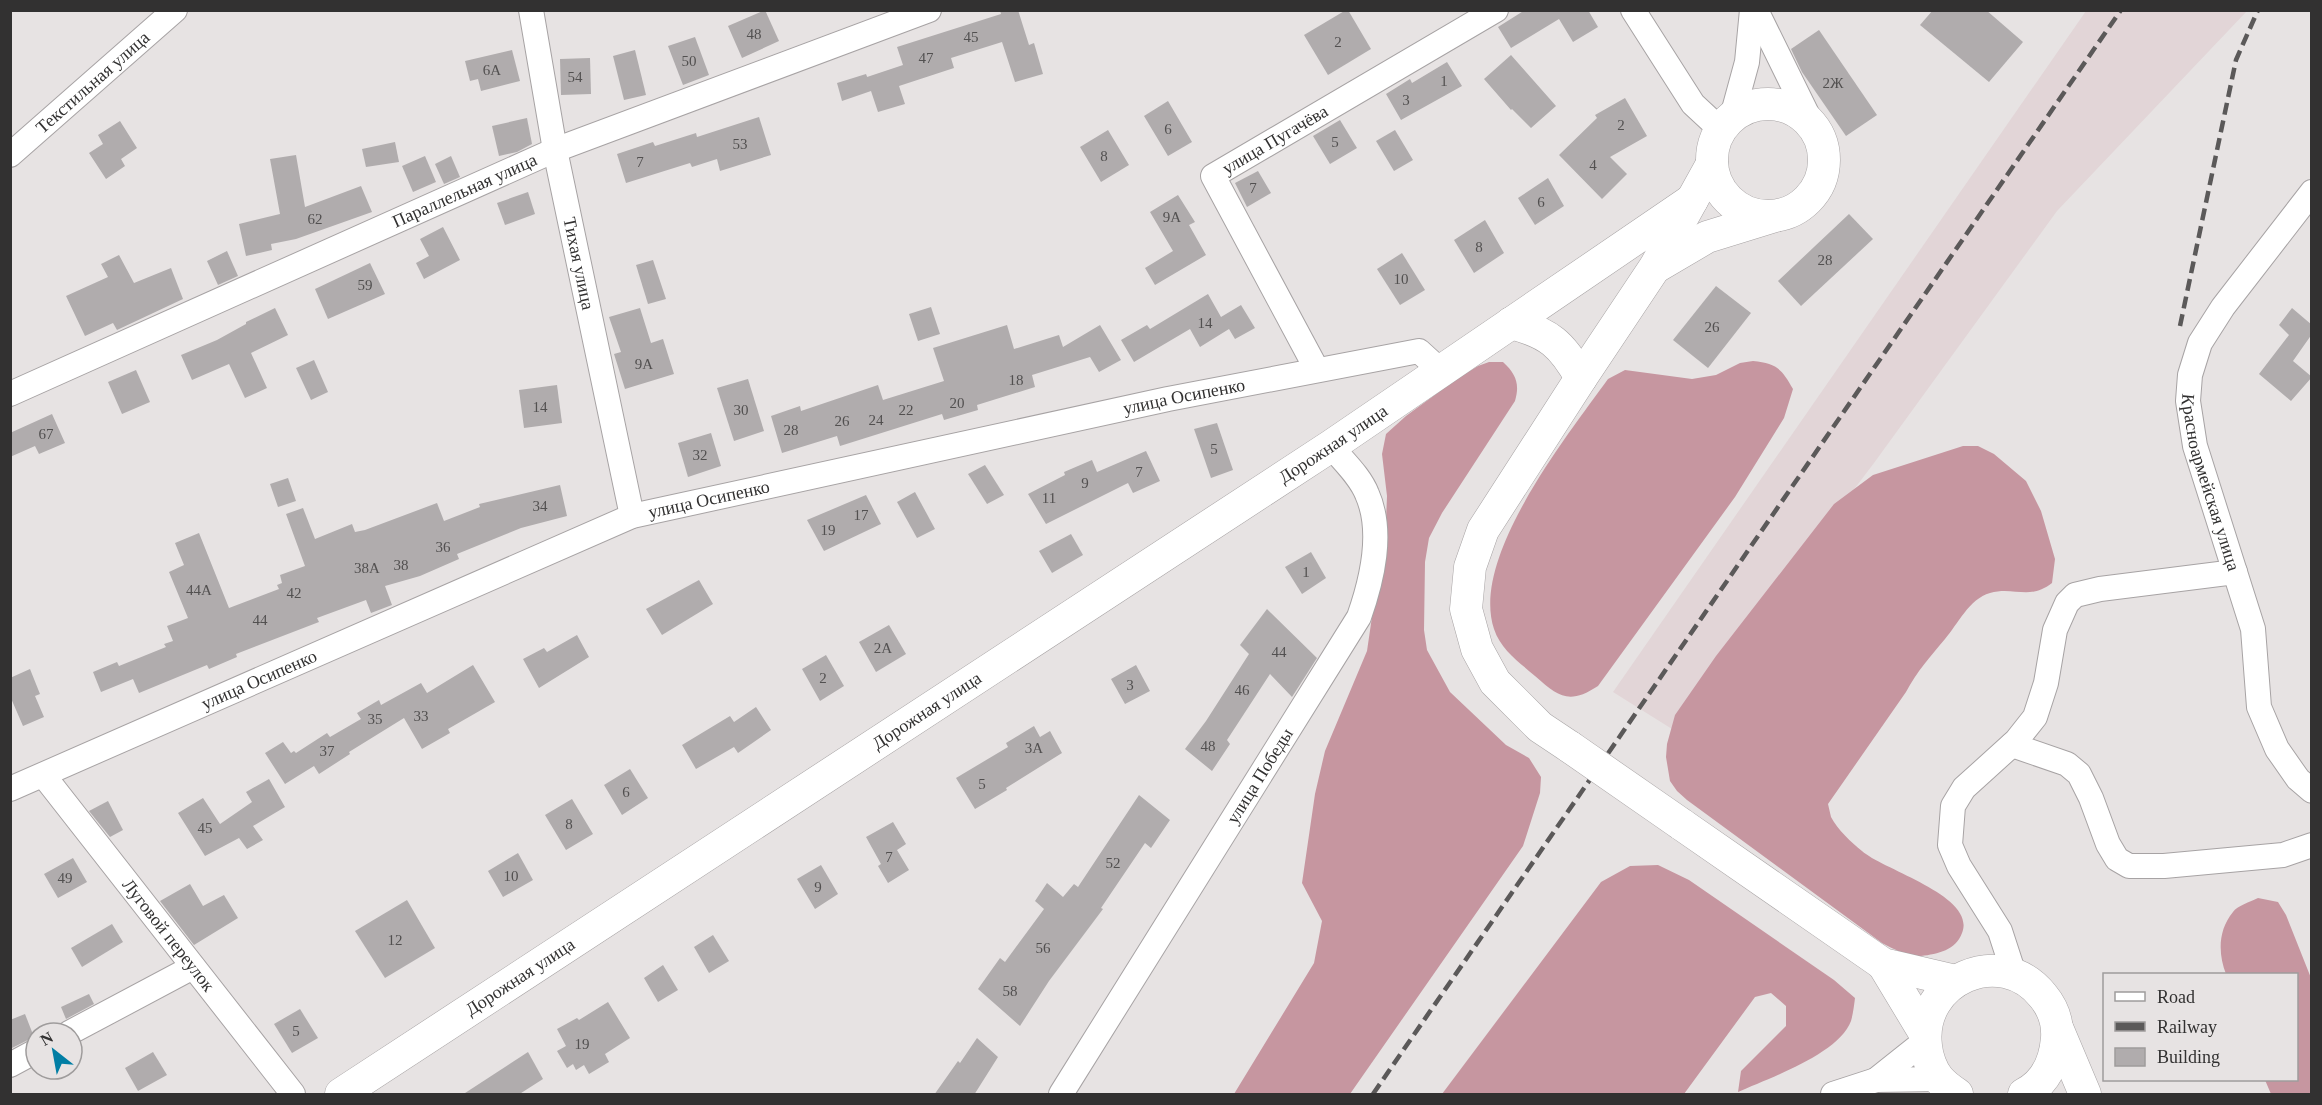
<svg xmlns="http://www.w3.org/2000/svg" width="2322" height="1105" font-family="'Times New Roman',serif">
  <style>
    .built { fill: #e2d5d7 }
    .forest { fill: #c696a0 }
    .building { fill: #b0acad }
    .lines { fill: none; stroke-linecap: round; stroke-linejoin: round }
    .minor-casing { stroke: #a7a3a4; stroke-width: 26 }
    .major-casing { stroke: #a7a3a4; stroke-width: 33 }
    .minor { stroke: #fff; stroke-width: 24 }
    .major { stroke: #fff; stroke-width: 32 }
    .rail { stroke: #5b5959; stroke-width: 4.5; stroke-dasharray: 12 6; stroke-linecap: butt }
    .major-bridge-casing { stroke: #a7a3a4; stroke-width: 33; stroke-linecap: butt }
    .major-bridge { stroke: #fff; stroke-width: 32 }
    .labels { text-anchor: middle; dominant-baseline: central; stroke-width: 4.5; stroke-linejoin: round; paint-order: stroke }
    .number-label { font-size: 15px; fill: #525050 }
    .street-label { font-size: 18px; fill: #323131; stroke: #e7e3e3 }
  </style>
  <rect width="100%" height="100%" fill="#e7e3e3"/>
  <polygon class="built" points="2086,11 2247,11 2057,211 1874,463 1672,729 1613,692"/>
  <g class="forest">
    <path d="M 1753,361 C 1776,363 1782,369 1793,389 L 1784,418 L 1735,497 L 1598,686 C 1569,705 1559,697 1535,676 C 1519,662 1501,650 1494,629 C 1470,557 1567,436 1608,379 L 1625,370 L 1692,379 L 1716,375 L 1740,363 Z"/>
    <path d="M 1489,362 L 1503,362 C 1516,374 1520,384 1515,401 L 1442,513 L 1429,538 L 1425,562 L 1424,630 L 1427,650 L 1450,692 L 1506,745 L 1529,758 L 1541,777 L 1540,793 L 1523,846 L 1350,1094 L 1234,1094 L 1314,963 L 1322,921 L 1302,883 L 1315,794 L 1325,751 L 1367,651 L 1386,521 L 1387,496 L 1382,454 L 1386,434 L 1406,416 L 1458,378 L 1478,366 Z"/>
    <path d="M 1963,446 L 1978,446 L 1994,454 L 2026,481 L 2041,511 L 2055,559 L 2052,583 C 2029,601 2014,586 1990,593 C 1969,599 1958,624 1945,639 C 1930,657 1917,671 1906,692 L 1828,804 C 1829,808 1830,813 1831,817 C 1837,829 1852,843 1862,851 C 1883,870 1977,896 1962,933 C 1956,950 1938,954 1921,956 C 1907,957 1894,949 1882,943 L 1687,800 L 1677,791 L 1670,781 L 1666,757 L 1667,744 L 1675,715 L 1716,656 L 1834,504 L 1873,475 Z"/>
    <path d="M 1658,865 L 1689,880 L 1834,980 L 1855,998 C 1854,1006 1853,1014 1851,1021 C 1839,1054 1769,1078 1738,1092 L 1741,1071 L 1786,1026 L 1786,1006 L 1771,993 L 1755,997 L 1684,1094 L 1442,1094 L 1601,882 L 1630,866 Z"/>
    <path d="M 2258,898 L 2278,902 L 2286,915 L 2311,978 L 2311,1094 L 2271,1094 L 2265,1080 L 2296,1080 L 2296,974 L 2226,974 C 2218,954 2218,930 2233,912 C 2237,906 2250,902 2258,898 Z"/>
  </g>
  <g class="building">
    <polygon points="765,10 779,41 742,58 728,26"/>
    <polygon points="1000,10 1018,10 1029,45 1034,43 1043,74 1015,82 1002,42 951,58 954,68 899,86 905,104 878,112 871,91 842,101 837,83 866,74 868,79 867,77 903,65 897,47 1001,14"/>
    <polygon points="1346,10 1348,10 1371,49 1328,75 1304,35"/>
    <polygon points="1525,10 1588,10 1598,27 1573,42 1559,19 1511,48 1498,27"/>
    <polygon points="1933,10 1986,10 2023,42 1989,82 1920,25"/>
    <polygon points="1819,30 1877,115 1846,136 1802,72 1791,49"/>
    <polygon points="695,37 709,75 683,85 668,46"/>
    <polygon points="512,50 520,81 481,91 478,79 470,81 465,61"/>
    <polygon points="635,50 646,95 624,100 613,56"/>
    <polygon points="1511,55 1556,106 1531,128 1512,109 1511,110 1484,79"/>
    <polygon points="590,58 591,94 561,95 560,59"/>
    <polygon points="1447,62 1462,86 1401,120 1386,94 1410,79 1412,83"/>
    <polygon points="1625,98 1647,136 1610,157 1627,174 1602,199 1559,155 1597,118 1595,115"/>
    <polygon points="1168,101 1192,142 1168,156 1144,116"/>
    <polygon points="759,117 771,155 720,171 717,159 692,167 690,163 626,183 617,154 653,142 655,146 696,133 697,137"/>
    <polygon points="527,118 532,144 517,152 499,156 492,126"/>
    <polygon points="1340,120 1357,148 1330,164 1313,136"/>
    <polygon points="120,121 137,148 121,159 125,166 106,179 89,153 103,144 98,135"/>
    <polygon points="1108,130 1129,165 1101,182 1080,147"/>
    <polygon points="1395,130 1413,160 1394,171 1376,141"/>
    <polygon points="395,142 399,162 366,167 362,149"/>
    <polygon points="296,155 305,207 361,186 372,212 296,239 271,244 272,250 246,256 239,224 280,214 270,159"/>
    <polygon points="425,156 436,182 413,192 402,166"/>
    <polygon points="451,156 460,177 444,184 435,164"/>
    <polygon points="1258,171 1271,193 1247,207 1235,183"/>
    <polygon points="1548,178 1564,206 1535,225 1518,198"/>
    <polygon points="528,192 535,214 505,225 497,203"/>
    <polygon points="1178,195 1195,222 1189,225 1206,255 1155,285 1145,268 1173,251 1150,212"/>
    <polygon points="1849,214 1873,239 1801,306 1778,281"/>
    <polygon points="1485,220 1504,253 1474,273 1454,240"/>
    <polygon points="443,227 460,260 424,279 416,263 429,256 420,239"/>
    <polygon points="227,251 238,276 218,285 207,261"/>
    <polygon points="1402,253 1425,290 1400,305 1377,269"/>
    <polygon points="119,255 134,283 171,268 183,299 117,330 113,323 85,336 66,296 108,277 101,264"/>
    <polygon points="653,260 666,299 648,304 636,265"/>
    <polygon points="370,263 385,294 328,319 315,289"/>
    <polygon points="1716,286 1751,313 1708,368 1673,340"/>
    <polygon points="1208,294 1221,317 1241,305 1255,328 1235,339 1229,329 1200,347 1190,329 1134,362 1121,340 1147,325 1150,329"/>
    <polygon points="931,307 940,334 918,341 909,314"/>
    <polygon points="275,308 288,335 251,353 267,388 245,398 229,364 192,380 181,355 217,340 246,324 246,322"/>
    <polygon points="640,308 651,343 663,339 674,374 625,389 614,354 621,352 609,317"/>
    <polygon points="2292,308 2312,325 2312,334 2293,361 2312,377 2291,401 2259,374 2289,335 2279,325"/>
    <polygon points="1007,325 1014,349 1059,335 1063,347 1100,325 1121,360 1099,372 1090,357 1032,375 1035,387 977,405 978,410 944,420 942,414 840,446 837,436 782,453 771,416 800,406 801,411 878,385 883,400 944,381 933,348"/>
    <polygon points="314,360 328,392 311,400 296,368"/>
    <polygon points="136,370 150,402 122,414 108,382"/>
    <polygon points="748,379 764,431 734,441 717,388"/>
    <polygon points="557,385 562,423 524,428 519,390"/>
    <polygon points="52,414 65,443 39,454 35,446 10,457 10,433"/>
    <polygon points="1217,423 1233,470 1211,478 1194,429"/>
    <polygon points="711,433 721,466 688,477 678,443"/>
    <polygon points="1146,451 1160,481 1133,493 1128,483 1046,524 1028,494 1065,475 1064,472 1092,460 1097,472"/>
    <polygon points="985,465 1004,495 987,504 968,474"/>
    <polygon points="288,478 296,501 278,507 270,484"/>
    <polygon points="560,485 567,516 521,528 457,554 459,559 420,576 385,586 392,605 371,613 366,600 317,618 319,622 236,654 237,657 209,669 207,665 139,693 133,679 101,692 93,672 117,662 119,666 166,647 164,644 173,641 167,626 188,618 169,572 184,565 175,543 199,533 229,608 279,589 277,585 282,583 280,575 305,566 286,514 303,508 315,539 352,524 355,532 365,530 437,503 444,521 480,507 479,504"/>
    <polygon points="915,492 935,529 917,538 897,502"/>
    <polygon points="866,495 881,524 824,551 807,520"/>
    <polygon points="1071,534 1083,555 1052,573 1039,551"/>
    <polygon points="1311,552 1326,578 1302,594 1285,567"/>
    <polygon points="699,580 713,604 662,635 646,609"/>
    <polygon points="1267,609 1317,658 1292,697 1270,674 1227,740 1230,744 1212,771 1185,749 1206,721 1249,654 1240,645"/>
    <polygon points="889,625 906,654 876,672 859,642"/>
    <polygon points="577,635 589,657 539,688 523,659 544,648 547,652"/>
    <polygon points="826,655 844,686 820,701 802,669"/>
    <polygon points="473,665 495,702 448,729 450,733 422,749 404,718 349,752 350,754 319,774 314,766 285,784 265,753 283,742 291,753 294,751 296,753 327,733 330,737 361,719 357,713 379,700 381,705 421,683 427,693"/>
    <polygon points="1136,665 1150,691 1125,704 1111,679"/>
    <polygon points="30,669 40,694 35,696 44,717 23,726 10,696 10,678"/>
    <polygon points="756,707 771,730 738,753 734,747 696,769 682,745 730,716 734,722"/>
    <polygon points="1034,726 1040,737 1050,731 1062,753 1006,788 1007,790 975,809 956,778 1008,747 1006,743"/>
    <polygon points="630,769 648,798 622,815 604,785"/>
    <polygon points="269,779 285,807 253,826 263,840 247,849 239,838 205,856 178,813 203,798 220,824 252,802 246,792"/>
    <polygon points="1139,795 1170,820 1151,848 1145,843 1101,908 1103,909 1049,981 1020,1026 978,989 1000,958 1005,962 1044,909 1035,901 1047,883 1063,897 1074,884 1078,887"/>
    <polygon points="572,799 593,834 566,850 545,815"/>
    <polygon points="108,801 123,830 110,837 89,811"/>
    <polygon points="893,822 906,844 897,850 909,870 888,883 878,866 881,864 866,837"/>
    <polygon points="518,853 533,880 503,897 488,871"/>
    <polygon points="73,858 87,882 58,898 44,874"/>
    <polygon points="821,865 838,894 815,909 797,879"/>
    <polygon points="190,884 203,906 224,895 238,918 194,945 160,901"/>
    <polygon points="407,900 435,948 385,978 355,931"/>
    <polygon points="112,924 123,942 82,967 71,948"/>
    <polygon points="713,935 729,961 709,973 694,947"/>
    <polygon points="663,965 678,990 658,1002 644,978"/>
    <polygon points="89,994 94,1004 66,1019 61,1007"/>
    <polygon points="608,1002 630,1038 605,1054 609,1062 589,1074 584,1065 576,1070 573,1064 567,1068 557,1051 566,1046 557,1029 577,1018 579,1020"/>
    <polygon points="300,1009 318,1038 292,1053 274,1024"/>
    <polygon points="25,1014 34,1037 10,1049 10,1020"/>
    <polygon points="977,1038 998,1057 974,1095 934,1095 958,1061 960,1063"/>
    <polygon points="153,1052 167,1075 138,1091 125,1068"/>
    <polygon points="528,1052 543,1079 518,1095 462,1095"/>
  </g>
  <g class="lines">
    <g class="minor-casing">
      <g id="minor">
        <path id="s1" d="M 531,10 L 555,150 L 632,516"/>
        <polyline points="1633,10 1693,104 1721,130"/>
        <polyline points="1756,10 1813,126"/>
        <polyline points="1732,117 1747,62 1752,10"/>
        <path id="s2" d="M 10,155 L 175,10"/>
        <path id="s3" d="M 2312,192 L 2223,307 L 2200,343 L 2190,375 L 2188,401 L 2195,446 L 2253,629 L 2259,707 L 2277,749 L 2298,779 L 2312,791"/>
        <path id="s4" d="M 1317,370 L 1213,176 L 1496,10"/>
        <path id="s5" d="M 10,394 L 555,150 L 929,10"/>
        <polyline points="2012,745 2067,764 2079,774 2091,798 2108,844 2117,859 2129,866 2164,866 2283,855 2312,845"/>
        <path id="s6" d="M 44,776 L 293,1094"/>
        <path id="s7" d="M 10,789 L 632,516 L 1168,399 L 1419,351 L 1441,371"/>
        <polyline points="2014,974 2000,931 1959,866 1950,845 1953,806 1964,788 2016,741 2035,717 2046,683 2055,630 2067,603 2075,595 2100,589 2235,572"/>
        <polyline points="69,1033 193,967"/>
        <polyline points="10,1065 36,1051"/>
        <polyline points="1876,1080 1925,1041"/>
        <path id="s8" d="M 1061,1094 L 1359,617 C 1372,580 1384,532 1367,494 C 1360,476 1343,461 1331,446"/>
        <polyline points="1833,1094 1876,1080 1938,1079"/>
      </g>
    </g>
    <g class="major-casing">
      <g id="major">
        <circle cx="1768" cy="160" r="56"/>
        <polyline points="1656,267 1707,237 1775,216"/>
        <path d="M 1511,323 C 1549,333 1562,344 1581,378"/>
        <polyline points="1570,747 1540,727 1495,682 1477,649 1466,609 1470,567 1483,530 1581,378 1655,267 1712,164"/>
        <polyline points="1681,824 1883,964 1956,981"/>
        <polyline points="1883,964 1924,1032"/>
        <polyline points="2058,1030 2085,1094"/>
        <path id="s9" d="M 341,1094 L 1331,446 L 1692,200"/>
        <path d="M 1957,1094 C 1951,1090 1944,1085 1939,1079 C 1932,1071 1927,1057 1926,1046 C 1918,980 2001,943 2043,996 C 2053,1008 2058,1023 2057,1038 C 2055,1061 2046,1083 2024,1094"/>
      </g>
    </g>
    <use href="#minor" class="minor"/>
    <use href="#major" class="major"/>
    <g class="rail">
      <polyline points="2180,326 2236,60 2258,10"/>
      <polyline points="1373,1094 2121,10"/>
    </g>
    <g class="major-bridge-casing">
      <polyline id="major-bridge" points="1570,747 1681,824"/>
    </g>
    <use href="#major-bridge" class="major-bridge"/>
  </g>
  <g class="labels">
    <g class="number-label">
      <text x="754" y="34">48</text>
      <text x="971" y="37">45</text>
      <text x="1338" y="42">2</text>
      <text x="926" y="58">47</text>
      <text x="689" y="61">50</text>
      <text x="492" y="70">6А</text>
      <text x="575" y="77">54</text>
      <text x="1444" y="81">1</text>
      <text x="1833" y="83">2Ж</text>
      <text x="1406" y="100">3</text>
      <text x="1621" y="125">2</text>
      <text x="1168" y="129">6</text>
      <text x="1335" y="142">5</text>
      <text x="740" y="144">53</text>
      <text x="1104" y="156">8</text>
      <text x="640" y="162">7</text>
      <text x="1593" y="165">4</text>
      <text x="1253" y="188">7</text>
      <text x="1541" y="202">6</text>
      <text x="1172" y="217">9А</text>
      <text x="315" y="219">62</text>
      <text x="1479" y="247">8</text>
      <text x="1825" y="260">28</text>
      <text x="1401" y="279">10</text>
      <text x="365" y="285">59</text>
      <text x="1205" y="323">14</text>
      <text x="1712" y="327">26</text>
      <text x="644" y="364">9А</text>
      <text x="1016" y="380">18</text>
      <text x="957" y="403">20</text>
      <text x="540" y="407">14</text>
      <text x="741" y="410">30</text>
      <text x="906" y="410">22</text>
      <text x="876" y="420">24</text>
      <text x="842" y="421">26</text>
      <text x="791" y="430">28</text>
      <text x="46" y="434">67</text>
      <text x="1214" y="449">5</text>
      <text x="700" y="455">32</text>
      <text x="1139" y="472">7</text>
      <text x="1085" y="483">9</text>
      <text x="1049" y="498">11</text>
      <text x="540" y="506">34</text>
      <text x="861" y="515">17</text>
      <text x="828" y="530">19</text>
      <text x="443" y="547">36</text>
      <text x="401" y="565">38</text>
      <text x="367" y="568">38А</text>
      <text x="1306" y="572">1</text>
      <text x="199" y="590">44А</text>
      <text x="294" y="593">42</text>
      <text x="260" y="620">44</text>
      <text x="883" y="648">2А</text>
      <text x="1279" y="652">44</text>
      <text x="823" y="678">2</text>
      <text x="1130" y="685">3</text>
      <text x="1242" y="690">46</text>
      <text x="421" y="716">33</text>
      <text x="375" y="719">35</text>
      <text x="1208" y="746">48</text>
      <text x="1034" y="748">3А</text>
      <text x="327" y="751">37</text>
      <text x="982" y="784">5</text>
      <text x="626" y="792">6</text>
      <text x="569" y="824">8</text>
      <text x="205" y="828">45</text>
      <text x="889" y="857">7</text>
      <text x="1113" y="863">52</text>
      <text x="511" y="876">10</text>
      <text x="65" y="878">49</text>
      <text x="818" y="887">9</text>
      <text x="395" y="940">12</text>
      <text x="1043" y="948">56</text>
      <text x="1010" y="991">58</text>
      <text x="296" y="1031">5</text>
      <text x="582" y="1044">19</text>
    </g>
    <g class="street-label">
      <text stroke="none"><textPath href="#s2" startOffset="110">Текстильная улица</textPath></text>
      <text stroke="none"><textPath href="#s4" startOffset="292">улица Пугачёва</textPath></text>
      <text stroke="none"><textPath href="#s5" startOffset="498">Параллельная улица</textPath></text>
      <text stroke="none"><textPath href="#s1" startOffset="258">Тихая улица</textPath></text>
      <text stroke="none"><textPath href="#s7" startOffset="1244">улица Осипенко</textPath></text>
      <text stroke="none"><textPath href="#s9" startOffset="1186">Дорожная улица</textPath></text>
      <text stroke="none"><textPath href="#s3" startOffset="332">Красноармейская улица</textPath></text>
      <text stroke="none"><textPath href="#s7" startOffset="758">улица Осипенко</textPath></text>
      <text stroke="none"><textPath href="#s7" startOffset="272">улица Осипенко</textPath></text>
      <text stroke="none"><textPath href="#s9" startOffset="700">Дорожная улица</textPath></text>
      <text stroke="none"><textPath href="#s8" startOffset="375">улица Победы</textPath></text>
      <text stroke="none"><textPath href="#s6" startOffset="202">Луговой переулок</textPath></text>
      <text stroke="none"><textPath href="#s9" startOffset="214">Дорожная улица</textPath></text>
    </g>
  </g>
  <rect width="2322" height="1105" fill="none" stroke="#323131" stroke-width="24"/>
  <rect x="2103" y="973" width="195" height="108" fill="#e7e3e3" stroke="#9f9c9c" stroke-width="1.5"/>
  <rect x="2115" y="992" width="30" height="9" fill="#ffffff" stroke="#9f9c9c" stroke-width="1.5"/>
  <text x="2157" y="1003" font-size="18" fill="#323131">Road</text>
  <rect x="2115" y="1022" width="30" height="9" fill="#5b5959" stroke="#9f9c9c" stroke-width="1.5"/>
  <text x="2157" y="1033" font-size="18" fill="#323131">Railway</text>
  <rect x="2115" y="1048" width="30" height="18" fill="#b0acad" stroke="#9f9c9c" stroke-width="1.5"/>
  <text x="2157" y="1063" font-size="18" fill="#323131">Building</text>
  <g transform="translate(54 1051) rotate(329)"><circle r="28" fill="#e7e3e3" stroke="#9f9c9c" stroke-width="1.5"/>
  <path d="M0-4.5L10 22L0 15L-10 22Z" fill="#017ea4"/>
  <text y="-9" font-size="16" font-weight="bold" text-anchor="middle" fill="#323131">N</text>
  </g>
</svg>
